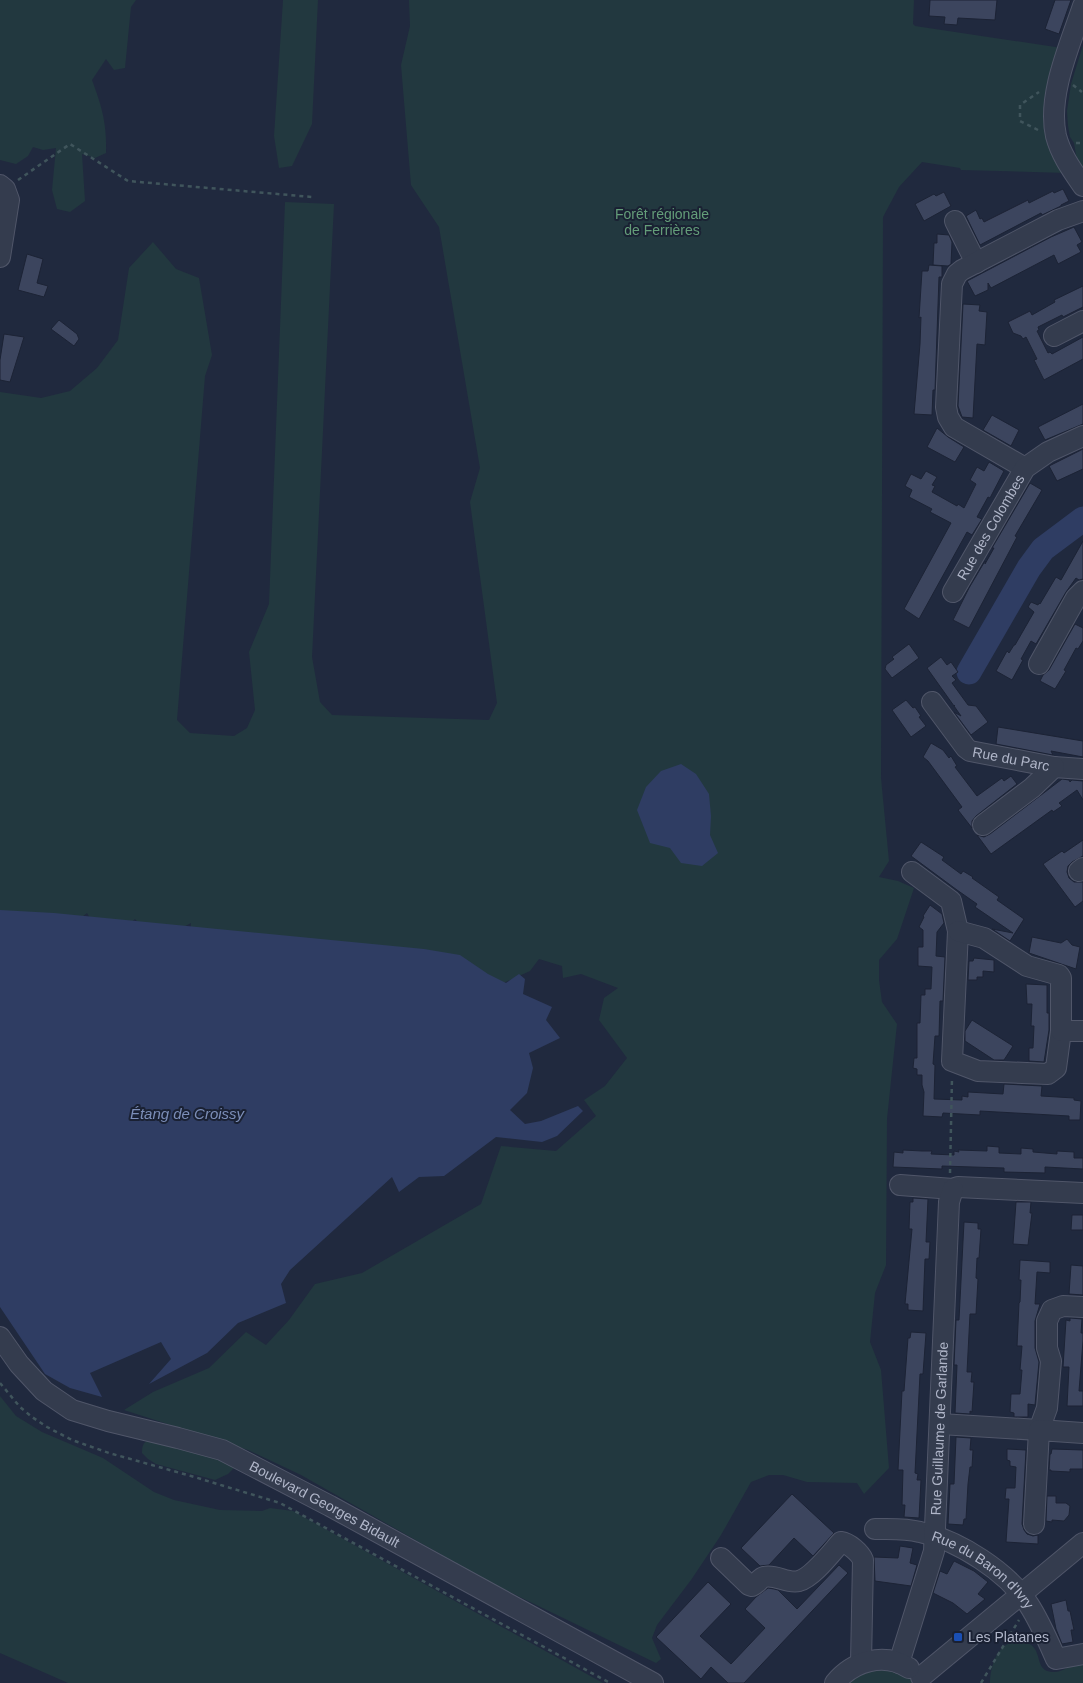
<svg xmlns="http://www.w3.org/2000/svg" width="1083" height="1683" font-family="Arial,sans-serif">
  <style>
    .green { fill: #22383f }
    .water { fill: #2f3d63 }
    .lines { fill: none; stroke-linecap: round; stroke-linejoin: round }
    .river { stroke: #2f3d63; stroke-width: 25 }
    .building { fill: #3c455e; stroke: #1c2335 }
    .minor-casing { stroke: #505669; stroke-width: 22 }
    .path { stroke: #40555c; stroke-width: 2.5; stroke-dasharray: 4 4; stroke-linecap: butt }
    .minor { stroke: #343c4e; stroke-width: 20 }
    .transit-dot { fill: #1a4fb4; stroke: #1a2133; stroke-width: 2 }
    .labels { text-anchor: middle; dominant-baseline: central; stroke-width: 4; stroke-linejoin: round; paint-order: stroke }
    .park-label { font-size: 14px; fill: #649d79; stroke: #1a2133 }
    .street-label { font-size: 14px; fill: #b0b6c9; stroke: #1a2133 }
    .poi-label { font-size: 14px; fill: #b0b6c9; stroke: #1a2133; text-anchor: start }
    .water-label { font-size: 15px; font-style: italic; fill: #7c8eb8; stroke: #1a2133 }
  </style>
  <rect width="100%" height="100%" fill="#20293e"/>
  <g class="green">
    <path d="M 0,0 L 136,0 L 131,7 L 125,68 L 114,70 L 106,59 L 92,80 C 102,107 107,124 106,153 L 95,158 L 82,154 L 85,201 L 70,212 L 57,209 L 52,190 L 56,148 L 43,150 L 33,147 L 28,156 L 16,164 L 0,160 Z"/>
    <polygon points="283,0 318,0 312,124 292,166 279,168 274,136"/>
    <polygon points="409,0 914,0 913,24 915,26 1062,48 1053,75 1067,173 961,170 960,168 922,162 899,187 883,217 881,778 889,861 879,877 898,881 914,888 897,939 879,960 879,980 882,1002 897,1024 887,1119 886,1265 875,1293 870,1342 881,1370 889,1468 864,1494 857,1483 807,1482 783,1475 769,1475 751,1482 721,1535 691,1580 657,1625 652,1638 661,1659 656,1663 493,1584 301,1475 248,1450 124,1410 153,1392 209,1368 246,1332 266,1345 289,1320 315,1284 362,1273 481,1204 501,1146 556,1151 596,1116 584,1100 605,1086 627,1058 599,1020 604,998 618,988 581,974 563,978 562,966 539,959 530,971 497,986 189,941 191,923 165,937 144,929 135,919 120,932 99,933 87,913 73,924 0,924 0,392 41,398 70,391 97,368 118,340 129,268 153,242 176,269 199,278 212,355 205,376 177,720 190,733 234,736 247,728 255,710 249,652 269,604 285,202 334,204 312,657 320,702 332,715 489,720 497,703 470,502 480,468 439,227 411,185 401,65 410,26"/>
    <polygon points="1083,45 1083,175 1077,160 1074,143 1070,137 1068,126 1067,111 1071,84"/>
    <polygon points="0,1396 16,1416 42,1432 103,1458 154,1492 174,1500 220,1510 262,1511 270,1508 293,1511 603,1683 68,1683 0,1653"/>
    <path d="M 149,1439 L 229,1461 L 234,1468 L 228,1474 L 215,1480 L 156,1464 L 148,1459 L 142,1453 C 142,1446 143,1443 149,1439 Z"/>
    <path d="M 1020,1642 C 1023,1643 1029,1643 1031,1645 C 1042,1652 1035,1671 1052,1672 C 1064,1673 1072,1662 1083,1663 L 1083,1683 L 990,1683 C 990,1670 995,1650 1008,1644 C 1011,1643 1016,1642 1020,1642 Z"/>
    <polygon points="898,1669 913,1678 917,1683 841,1683 859,1670"/>
  </g>
  <g class="water">
    <polygon points="681,764 696,774 709,794 711,816 710,835 718,853 702,866 681,863 670,848 650,843 637,810 646,787 661,771"/>
    <polygon points="0,910 54,913 424,949 460,955 488,974 506,983 519,974 525,979 523,994 552,1007 546,1020 560,1038 529,1053 533,1068 527,1093 510,1110 525,1124 541,1121 578,1106 583,1111 557,1136 542,1142 496,1137 444,1176 419,1177 399,1192 392,1177 290,1270 281,1284 286,1303 238,1323 207,1353 149,1384 171,1359 161,1342 90,1373 102,1397 70,1388 45,1374 0,1307"/>
  </g>
  <g class="lines">
    <polyline class="river" points="969,672 1029,568 1043,549 1083,519"/>
  </g>
  <g class="building">
    <polygon points="930,0 997,0 995,20 958,18 957,25 944,24 945,17 929,16"/>
    <polygon points="1055,0 1071,0 1059,34 1045,29"/>
    <polygon points="1063,189 1069,201 1061,205 1061,206 1042,215 1041,213 980,245 966,216 976,210 980,219 982,218 984,222 1028,200 1029,203 1053,191 1054,193"/>
    <polygon points="944,192 951,206 924,221 915,204 934,194 936,196"/>
    <polygon points="1074,227 1082,242 1077,245 1081,252 1058,264 1054,255 991,288 988,283 988,290 975,296 967,281 969,280 1051,237"/>
    <polygon points="937,234 949,235 952,242 951,264 948,266 933,265 934,243 937,243"/>
    <polygon points="27,254 43,259 37,283 48,286 44,297 18,290"/>
    <polygon points="929,265 942,266 942,277 939,277 935,390 933,390 932,415 914,414 920,344 921,317 919,318 922,271 928,271"/>
    <polygon points="1083,286 1083,307 1063,317 1062,315 1038,327 1039,330 1037,331 1048,353 1050,352 1052,354 1083,337 1083,359 1044,380 1034,360 1037,359 1026,337 1023,339 1021,336 1013,333 1008,322 1030,311 1032,315 1055,302 1054,300"/>
    <polygon points="963,304 980,305 979,311 987,312 985,345 977,344 973,418 962,417 958,406"/>
    <polygon points="59,320 77,334 79,339 74,346 51,329"/>
    <polygon points="4,334 24,337 10,382 0,380 0,360"/>
    <polygon points="1083,404 1083,424 1045,440 1038,427"/>
    <polygon points="992,415 1019,430 1011,446 983,430"/>
    <polygon points="937,428 948,437 964,447 955,462 927,447"/>
    <polygon points="1083,449 1083,469 1057,481 1049,466"/>
    <polygon points="989,462 1004,471 990,498 988,497 977,517 982,519 972,535 967,532 919,619 904,609 951,523 930,512 932,509 909,497 912,490 905,486 911,474 921,479 926,471 937,477 932,485 935,486 932,492 957,506 958,504 964,508 976,484 970,480 977,467 984,471"/>
    <polygon points="1030,483 1042,490 1015,536 1017,537 969,628 953,620 969,588 985,561 985,564 994,548 992,548"/>
    <polygon points="1083,541 1083,579 1079,580 1076,578 1066,592 1036,644 1031,641 1021,659 1023,660 1012,680 996,671 1007,651 1009,653 1014,645 1015,645 1034,612 1028,607 1031,602 1038,605 1039,603 1040,604 1056,577 1061,580"/>
    <polygon points="1075,624 1083,628 1083,641 1078,649 1076,648 1064,670 1066,671 1055,689 1040,681 1043,675 1049,670"/>
    <polygon points="909,644 919,658 892,678 885,669 886,665 894,659 892,657"/>
    <polygon points="941,657 947,665 951,662 958,672 952,676 956,680 952,683 968,705 976,706 988,722 971,735 954,712 961,716 954,706 955,705 954,706 927,668"/>
    <polygon points="906,700 913,708 915,707 921,716 919,717 926,726 911,737 892,710"/>
    <polygon points="998,727 1083,741 1083,757 1051,751 1053,755 996,744"/>
    <polygon points="931,743 943,750 949,758 951,756 957,766 955,767 977,796 1002,778 1004,781 1011,776 1017,784 976,816 972,821 972,828 958,810 962,807 928,761 923,757"/>
    <polygon points="1062,779 1069,780 1070,782 1072,780 1083,781 1083,800 1077,790 1059,803 1062,806 1053,812 1052,810 991,854 977,835 984,837 990,834"/>
    <polygon points="1083,840 1083,856 1072,862 1068,866 1067,872 1069,878 1074,882 1083,882 1083,901 1075,907 1043,864 1062,851 1064,853"/>
    <polygon points="921,842 944,857 942,860 961,874 963,871 973,877 972,878 999,897 997,900 1024,919 1010,941 992,929 1013,933 975,907 977,904 957,890 911,856"/>
    <polygon points="930,905 942,914 944,923 937,932 936,956 945,957 943,1001 940,1001 939,1036 935,1036 933,1064 935,1065 934,1099 962,1100 962,1096 968,1097 968,1092 1003,1094 1004,1084 1042,1086 1041,1096 1074,1098 1074,1100 1081,1101 1080,1120 1069,1120 1069,1116 980,1111 980,1115 943,1113 942,1117 923,1116 924,1092 922,1085 922,1075 917,1075 917,1069 913,1068 914,1058 917,1058 917,1023 920,1023 921,995 925,995 925,989 931,989 932,967 918,966 918,947 923,947 923,930 919,927 924,917 923,916"/>
    <polygon points="1032,937 1061,943 1067,939 1072,945 1080,947 1076,969 1029,953"/>
    <polygon points="974,958 994,960 994,972 983,971 983,977 977,977 977,980 968,980 969,961 973,961"/>
    <polygon points="1026,984 1047,985 1047,1013 1049,1013 1049,1030 1044,1062 1029,1061 1029,1048 1033,1048 1034,1026 1031,1026 1032,1004 1027,1004"/>
    <polygon points="972,1020 1013,1046 1004,1060 994,1060 965,1041 965,1031"/>
    <polygon points="987,1146 999,1147 999,1153 1021,1154 1021,1148 1033,1149 1033,1152 1057,1154 1057,1151 1074,1152 1074,1158 1083,1158 1083,1169 1045,1167 1045,1173 1004,1172 1004,1168 942,1166 942,1169 893,1167 894,1152 903,1153 903,1150 922,1151 932,1151 931,1154 954,1155 954,1151 959,1152 958,1150 987,1151"/>
    <polygon points="913,1198 928,1199 926,1242 930,1242 929,1259 925,1259 923,1311 908,1310 908,1304 905,1304 912,1229 909,1229 910,1202 913,1202"/>
    <polygon points="1016,1202 1031,1202 1030,1213 1032,1213 1028,1245 1013,1244"/>
    <polygon points="1072,1215 1083,1215 1083,1230 1071,1230"/>
    <polygon points="964,1222 978,1223 978,1229 981,1229 979,1258 977,1258 976,1278 978,1279 976,1314 970,1314 967,1372 972,1372 971,1382 974,1382 972,1412 970,1411 970,1414 955,1413 957,1365 954,1365 956,1320 959,1320"/>
    <polygon points="1020,1260 1050,1262 1050,1273 1037,1272 1035,1304 1040,1304 1035,1321 1035,1348 1039,1362 1035,1405 1028,1404 1028,1417 1014,1417 1014,1413 1010,1412 1011,1394 1020,1394 1022,1370 1020,1370 1022,1346 1017,1346 1019,1303 1020,1302 1021,1280 1019,1280"/>
    <polygon points="1071,1265 1083,1266 1083,1295 1069,1294"/>
    <polygon points="1070,1318 1082,1319 1081,1333 1083,1333 1083,1341 1079,1391 1083,1391 1083,1406 1067,1406 1069,1367 1063,1367 1066,1320 1070,1321"/>
    <polygon points="911,1332 926,1333 923,1374 920,1374 915,1473 918,1474 917,1480 921,1480 919,1518 904,1517 905,1505 902,1505 903,1470 898,1470 902,1391 904,1391 908,1338 910,1338"/>
    <polygon points="956,1437 971,1438 970,1450 973,1450 972,1467 970,1467 968,1484 966,1519 964,1519 963,1525 948,1524 950,1484 954,1484"/>
    <polygon points="1007,1449 1026,1450 1022,1524 1024,1530 1027,1534 1033,1536 1038,1535 1038,1544 1006,1542 1009,1499 1005,1499 1006,1488 1015,1488 1016,1467 1010,1466 1010,1461 1007,1460"/>
    <polygon points="1052,1449 1083,1450 1083,1469 1070,1469 1070,1472 1051,1471 1051,1470 1049,1470 1050,1454 1051,1454"/>
    <polygon points="792,1494 834,1533 813,1556 794,1538 769,1565 760,1566 741,1548"/>
    <polygon points="1047,1496 1056,1496 1056,1503 1066,1503 1070,1506 1069,1515 1064,1521 1052,1520 1052,1522 1046,1521"/>
    <polygon points="900,1546 913,1548 910,1563 917,1565 911,1586 875,1581 874,1557 898,1558"/>
    <polygon points="954,1561 974,1571 988,1582 978,1594 985,1599 967,1614 953,1603 933,1593 940,1571 947,1574"/>
    <polygon points="839,1565 848,1573 744,1683 728,1683 711,1667 701,1679 656,1637 708,1582 731,1604 700,1636 731,1664 765,1628 745,1609 756,1597 768,1588 774,1589 778,1590 797,1609"/>
    <polygon points="1066,1600 1068,1611 1070,1611 1074,1630 1071,1630 1073,1642 1062,1644 1056,1629 1051,1604"/>
  </g>
  <g class="lines">
    <g class="minor-casing">
      <g id="minor">
        <path d="M 1083,6 C 1070,45 1047,95 1056,136 C 1061,155 1072,170 1083,186"/>
        <polyline points="0,185 5,189 9,200 0,257"/>
        <polyline points="955,221 976,263"/>
        <polyline points="1054,336 1083,321"/>
        <polyline points="1025,468 954,427 948,417 946,407 952,284 957,274 962,270 1058,220 1083,211"/>
        <path id="s1" d="M 953,592 L 1025,468 L 1048,452 L 1083,436"/>
        <polyline points="1039,664 1076,598 1083,591"/>
        <path id="s2" d="M 932,702 L 966,748 L 970,751 L 1054,767 L 1083,769"/>
        <polyline points="983,825 1032,788 1054,767"/>
        <polyline points="1079,871 1083,868"/>
        <polyline points="912,872 951,901 958,931 952,1061 978,1071 1048,1074 1056,1068 1061,1031"/>
        <polyline points="958,931 984,938 1027,966 1059,975 1061,978 1061,1031 1083,1031"/>
        <polyline points="900,1185 953,1189 958,1187 1083,1193"/>
        <path id="s3" d="M 0,1337 L 19,1364 L 44,1391 L 72,1410 L 108,1421 L 178,1438 L 222,1450 L 330,1506 L 653,1683"/>
        <polyline points="940,1424 1039,1430 1047,1408 1051,1361 1047,1348 1047,1321 1052,1310 1063,1306 1083,1307"/>
        <polyline points="1034,1524 1039,1430 1083,1433"/>
        <path id="s4" d="M 875,1529 C 890,1529 905,1528 920,1532 C 958,1540 1008,1572 1029,1605 C 1040,1622 1048,1641 1056,1659 L 1083,1654"/>
        <path d="M 721,1558 L 749,1585 L 752,1586 C 757,1584 760,1578 764,1577 C 776,1574 787,1584 799,1581 C 813,1577 831,1553 841,1542 C 849,1543 860,1553 863,1560 L 861,1663"/>
        <path id="s5" d="M 899,1663 L 934,1551 L 949,1202 L 953,1189"/>
        <polyline points="921,1677 1083,1543"/>
        <path d="M 835,1683 C 853,1661 884,1652 909,1668"/>
      </g>
    </g>
    <g class="path">
      <polyline points="1073,85 1082,92"/>
      <polyline points="1038,130 1020,121 1020,105 1039,92"/>
      <polyline points="1076,143 1083,143"/>
      <polyline points="18,180 70,144 128,181 312,197"/>
      <polyline points="950,1173 952,1078"/>
      <polyline points="0,1383 20,1407 32,1417 47,1427 72,1440 109,1453 191,1476 280,1503 610,1683"/>
      <polyline points="981,1683 1019,1620"/>
    </g>
    <use href="#minor" class="minor"/>
  </g>
  <rect class="transit-dot" x="953" y="1632" width="10" height="10" rx="2.5"/>
  <g class="labels">
    <g class="park-label">
      <text x="662" y="214">Forêt régionale<tspan x="662" dy="16">de Ferrières</tspan></text>
    </g>
    <g class="street-label">
      <text stroke="none"><textPath href="#s1" startOffset="75">Rue des Colombes</textPath></text>
      <text stroke="none"><textPath href="#s2" startOffset="104">Rue du Parc</textPath></text>
      <text stroke="none"><textPath href="#s5" startOffset="240">Rue Guillaume de Garlande</textPath></text>
      <text stroke="none"><textPath href="#s3" startOffset="375">Boulevard Georges Bidault</textPath></text>
      <text stroke="none"><textPath href="#s4" startOffset="120">Rue du Baron d'Ivry</textPath></text>
    </g>
    <g class="poi-label">
      <text x="968" y="1637">Les Platanes</text>
    </g>
    <g class="water-label">
      <text x="187" y="1113">Étang de Croissy</text>
    </g>
  </g>
</svg>
